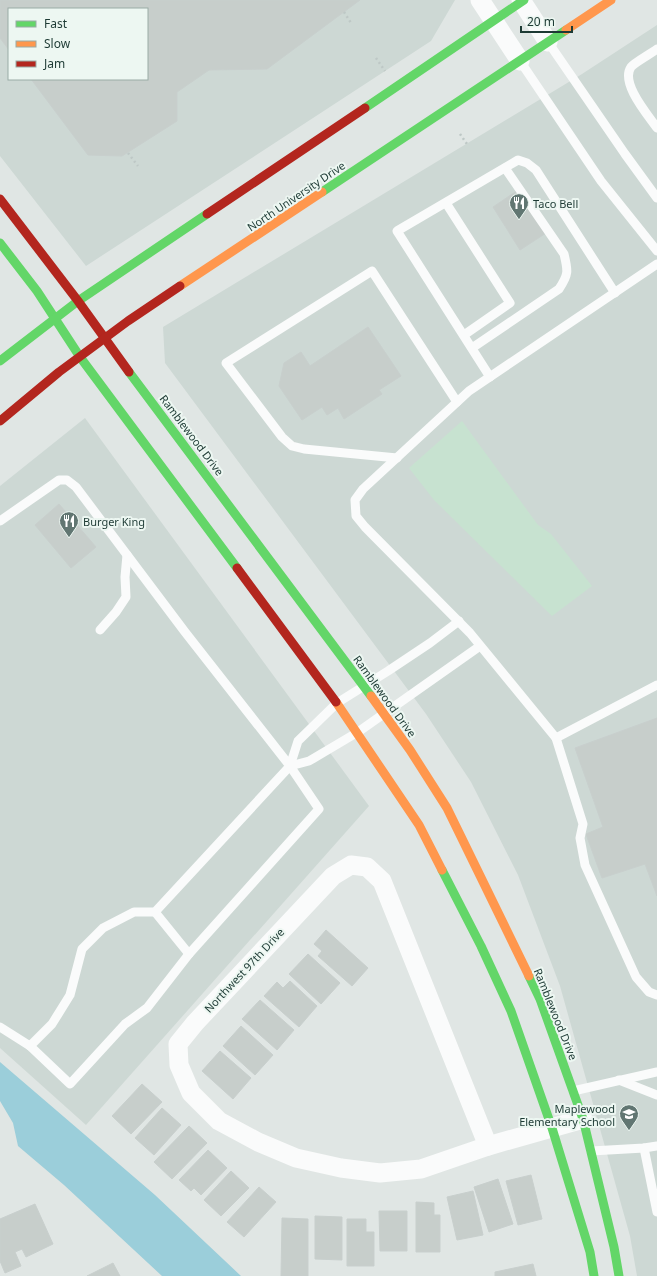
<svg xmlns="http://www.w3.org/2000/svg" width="657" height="1276" font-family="'Noto Sans',sans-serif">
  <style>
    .built { fill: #cdd8d4; fill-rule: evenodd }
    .green { fill: #c7e2d0 }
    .water { fill: #9bceda }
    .building { fill: #c7cecb; stroke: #c8cfcd }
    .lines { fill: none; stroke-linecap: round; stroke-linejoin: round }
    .path { stroke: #bec8c6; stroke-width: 2.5; stroke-dasharray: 2 3; stroke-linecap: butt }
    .lane { stroke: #fafbfb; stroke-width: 9 }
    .street { stroke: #fafbfb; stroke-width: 19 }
    .fast { stroke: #63d668; stroke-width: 9 }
    .slow { stroke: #ff974d; stroke-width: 9 }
    .jam { stroke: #b3261e; stroke-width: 9 }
    .labels { text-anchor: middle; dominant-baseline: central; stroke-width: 4; stroke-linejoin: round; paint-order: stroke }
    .street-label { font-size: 11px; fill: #1d3a34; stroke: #edf7f2 }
    .poi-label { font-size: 11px; fill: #1d3a34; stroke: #edf7f2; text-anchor: start }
  </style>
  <rect width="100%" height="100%" fill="#e0e6e4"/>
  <g class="built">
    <path d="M 0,0 L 455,0 L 431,41 L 86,266 L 0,156 ZM 9,9 L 147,9 L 147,79 L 9,79 Z"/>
    <polygon points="657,25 657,1276 637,1276 630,1236 560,986 518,875 471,782 426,714 165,363 163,327 582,74"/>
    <polygon points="85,418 369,806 86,1125 0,1048 0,486"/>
  </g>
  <polygon class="green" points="462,421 538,525 551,534 592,586 552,616 434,500 409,468"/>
  <polygon class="water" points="0,1062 155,1195 241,1276 162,1276 64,1185 18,1146 13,1123 0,1101"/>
  <g class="building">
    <polygon points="0,0 360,0 267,69 209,70 177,92 177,121 122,156 88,155 31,79 147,79 147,9 9,9 9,50 0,38"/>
    <polygon points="518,190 546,233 520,250 493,207"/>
    <polygon points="368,327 401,376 379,390 382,394 344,419 338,408 327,415 322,407 302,420 279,386 284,363 301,352 310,366"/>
    <polygon points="59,504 96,547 71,568 35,525"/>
    <polygon points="657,718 657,896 645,864 602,878 586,834 603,827 575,748"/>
    <polygon points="326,930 368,968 352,986 318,956 322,951 314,944"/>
    <polygon points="308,954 340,983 321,1004 289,974"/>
    <polygon points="290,981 317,1006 299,1027 264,996 277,982 283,988"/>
    <polygon points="260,1000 294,1030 277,1050 242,1019"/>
    <polygon points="241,1026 273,1055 255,1075 223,1046"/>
    <polygon points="220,1051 251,1078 233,1099 202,1071"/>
    <polygon points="142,1084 162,1102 131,1134 112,1116"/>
    <polygon points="162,1108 181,1125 154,1155 135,1138"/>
    <polygon points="189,1126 207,1143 172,1179 154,1162"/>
    <polygon points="208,1150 227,1168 201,1195 194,1188 191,1191 179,1180"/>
    <polygon points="231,1171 249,1188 221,1216 204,1200"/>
    <polygon points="531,1175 542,1219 518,1225 506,1181"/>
    <polygon points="498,1179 513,1224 489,1232 474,1187"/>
    <polygon points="259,1187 276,1202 244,1237 227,1222"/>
    <polygon points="473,1191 483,1235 457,1240 447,1197"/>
    <polygon points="416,1202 434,1203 434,1215 440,1215 440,1252 416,1252"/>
    <polygon points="35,1204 53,1244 26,1257 22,1249 15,1252 21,1266 5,1273 0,1261 0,1219"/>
    <polygon points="379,1211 407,1211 407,1251 380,1251"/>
    <polygon points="315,1216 342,1217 342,1260 315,1259"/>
    <polygon points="282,1218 308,1219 308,1276 281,1276"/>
    <polygon points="347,1219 366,1219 366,1232 374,1232 374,1266 347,1266"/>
    <polygon points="113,1263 120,1276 87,1276"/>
    <polygon points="533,1264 536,1276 495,1276 495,1272"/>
  </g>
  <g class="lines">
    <g class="path">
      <polyline points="344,12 351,23"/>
      <polyline points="376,58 385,71"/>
      <polyline points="460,134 467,144"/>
      <polyline points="128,153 138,166"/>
    </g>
    <g class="lane">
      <polyline points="548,42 625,154 657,198"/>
      <path d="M 657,49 C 652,53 634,63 631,67 C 620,83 648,115 657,128"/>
      <polyline points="520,61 601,181 657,251"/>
      <polyline points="446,203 510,303 464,335"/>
      <polyline points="657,264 469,391 363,489 355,500 356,516 365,527 470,633 556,738 657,685"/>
      <path d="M 472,348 L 559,289 C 569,274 568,271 564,254 L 505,168"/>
      <polyline points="490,377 397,231 518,160 527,163 536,170 615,293"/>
      <polyline points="397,458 304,449 292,446 282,437 226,363 372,271 457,402"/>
      <polyline points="0,521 59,480 67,480 76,487 185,632 290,766 319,809 189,954 147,1008 125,1024 70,1084 30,1046 52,1024 70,995 82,949 103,928 134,912 155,912 290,766 298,741 337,703 388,671 430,643 459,621"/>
      <polyline points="100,630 116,612 126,597 125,577 127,555"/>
      <polyline points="556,738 583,824 580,838 585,865 636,977 649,992 657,995"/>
      <polyline points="290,766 309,761 358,732 480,646"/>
      <polyline points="155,912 189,954"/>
      <polyline points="0,1027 30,1046"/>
      <polyline points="619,1080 657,1095"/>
      <polyline points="573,1091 657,1072"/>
      <polyline points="644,1148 657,1212"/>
      <polyline points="591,1151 644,1148 657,1146"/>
    </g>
    <g class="street">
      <polyline points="480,0 520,61"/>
      <polyline points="521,0 548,42"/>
      <polygon points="351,865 367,867 382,881 488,1146 421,1169 380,1173 341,1168 296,1158 258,1142 219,1121 191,1093 179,1065 178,1044 195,1023 333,876"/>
      <polyline points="488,1146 583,1119"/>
    </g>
    <g class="fast">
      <polyline points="365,108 524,0"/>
      <polyline points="322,192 566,30"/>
      <polyline points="0,243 37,291 80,357 237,568"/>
      <polyline points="0,361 78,301 207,214"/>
      <polyline points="129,372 371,696"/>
      <polyline points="442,870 481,946 511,1011 552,1128 590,1252 594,1276"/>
      <polyline points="529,976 540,999 583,1119 614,1247 619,1276"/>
    </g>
    <g class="slow">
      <polyline points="566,30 611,0"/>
      <polyline points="180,286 322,192"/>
      <polyline points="371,696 410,750 447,808 529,976"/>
      <polyline points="336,702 419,825 442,870"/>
    </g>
    <g class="jam">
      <polyline points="0,199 78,301 129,372"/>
      <polyline points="207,214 365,108"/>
      <polyline points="0,421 59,372 128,321 180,286"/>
      <polyline points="237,568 336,702"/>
    </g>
  </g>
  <defs>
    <g id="restaurant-pin" transform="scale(1)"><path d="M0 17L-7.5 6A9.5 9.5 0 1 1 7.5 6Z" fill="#617672" stroke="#edf7f2"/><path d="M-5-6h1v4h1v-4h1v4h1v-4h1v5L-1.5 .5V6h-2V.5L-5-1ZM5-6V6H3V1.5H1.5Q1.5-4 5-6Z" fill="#fff"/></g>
    <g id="school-pin" transform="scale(1)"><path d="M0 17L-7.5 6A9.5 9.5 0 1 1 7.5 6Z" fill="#617672" stroke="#edf7f2"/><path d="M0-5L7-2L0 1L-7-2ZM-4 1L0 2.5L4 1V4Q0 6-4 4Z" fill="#fff"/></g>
  </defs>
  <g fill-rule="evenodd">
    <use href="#restaurant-pin" x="519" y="203"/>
    <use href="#restaurant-pin" x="69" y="521"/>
    <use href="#school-pin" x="629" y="1114"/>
  </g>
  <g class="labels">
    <g class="street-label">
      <text transform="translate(296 196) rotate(-34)">North University Drive</text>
      <text transform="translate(192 435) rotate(53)">Ramblewood Drive</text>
      <text transform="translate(385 696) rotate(54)">Ramblewood Drive</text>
      <text transform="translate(244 970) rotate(-47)">Northwest 97th Drive</text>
      <text transform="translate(556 1014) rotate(68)">Ramblewood Drive</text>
    </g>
    <g class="poi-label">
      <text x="533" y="203">Taco Bell</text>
      <text x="83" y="521">Burger King</text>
      <text x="615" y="1108" text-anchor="end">Maplewood<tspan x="615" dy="13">Elementary School</tspan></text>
    </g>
  </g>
  <rect x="8" y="8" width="140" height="72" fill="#edf7f2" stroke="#9aaba6"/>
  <rect x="16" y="21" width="20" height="6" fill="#63d668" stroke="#9aaba6"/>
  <text x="44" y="28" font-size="12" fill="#1d3a34">Fast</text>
  <rect x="16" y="41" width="20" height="6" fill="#ff974d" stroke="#9aaba6"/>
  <text x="44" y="48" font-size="12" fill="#1d3a34">Slow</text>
  <rect x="16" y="61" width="20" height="6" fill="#b3261e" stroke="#9aaba6"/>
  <text x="44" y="68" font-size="12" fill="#1d3a34">Jam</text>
  <path d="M521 26v6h51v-6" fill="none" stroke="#1d3a34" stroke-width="2"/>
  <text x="527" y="26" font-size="12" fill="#1d3a34" stroke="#edf7f2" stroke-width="3" paint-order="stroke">20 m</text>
</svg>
